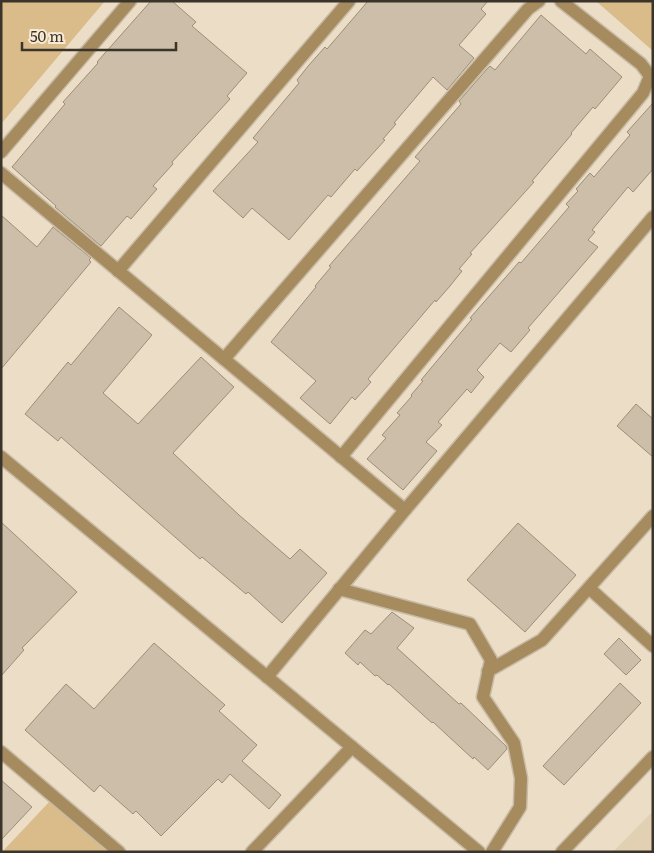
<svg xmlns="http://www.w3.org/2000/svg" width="654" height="853" font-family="Literata,serif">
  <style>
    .built { fill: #e2d0b3 }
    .green { fill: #dabb8a }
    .building { fill: #ccbea8; stroke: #9c8e7a }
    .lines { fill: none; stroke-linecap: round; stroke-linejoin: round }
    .minor-casing { stroke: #c8bba7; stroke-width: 15 }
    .minor { stroke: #a68b5e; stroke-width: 12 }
  </style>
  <rect width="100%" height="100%" fill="#ebddc6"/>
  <polygon class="built" points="653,811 653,852 613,852"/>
  <g class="green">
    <polygon points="1,1 105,1 1,124"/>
    <polygon points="596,1 653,1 653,51"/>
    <polygon points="51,800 116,852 2,852"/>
  </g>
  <g class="building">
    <polygon points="151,1 172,1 196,22 192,26 247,73 227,96 230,99 172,162 173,164 153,186 157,189 131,219 127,216 101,246 55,207 56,206 12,167 65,104 63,102 98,63 97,62"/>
    <polygon points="368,1 488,1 481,9 486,14 459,45 474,58 447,90 433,77 394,123 396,124 383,139 385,140 357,171 355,169 331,197 328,195 289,240 252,208 243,218 213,191 258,142 253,138 299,83 297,80 309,65 325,47 327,49"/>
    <polygon points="541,15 586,54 590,49 622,77 595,109 593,107 571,133 572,134 532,181 534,182 470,253 472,254 459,269 462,271 450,286 436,302 435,300 384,360 368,379 371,382 355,400 352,397 330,424 300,398 316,381 271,342 316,287 315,286 331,267 329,266 420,161 415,157 461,104 459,101 487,69 490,66 495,70"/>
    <polygon points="653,103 653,169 633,192 628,187 592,230 595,232 588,240 598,247 528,328 530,330 511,352 500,343 477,370 484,377 471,393 467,389 438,422 442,425 426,442 437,451 403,490 367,459 386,438 382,435 400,415 397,413 412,396 411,395 423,381 421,380 472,319 470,318 519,262 521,263 569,207 566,204 578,191 576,189 590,173 594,177 630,135 627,132"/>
    <polygon points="1,215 37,247 53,227 91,258 89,260 91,262 1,369"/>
    <polygon points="119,307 152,335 103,393 138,424 201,357 234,387 173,453 239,515 290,559 300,549 327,573 282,623 248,592 246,594 202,557 200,559 61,437 58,441 25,414 68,362 71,365"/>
    <polygon points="636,404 653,419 653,457 617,426"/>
    <polygon points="1,522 77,592 22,648 24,650 1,676"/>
    <polygon points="518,523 576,575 525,632 467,580"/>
    <polygon points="392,612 414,628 397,648 459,704 461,703 506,746 507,749 488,770 474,757 473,759 433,722 432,723 389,684 388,685 377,675 375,676 360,662 358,665 345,653 365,630 371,634"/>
    <polygon points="619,638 641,660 626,675 604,654"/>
    <polygon points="154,643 225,705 219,711 257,745 242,761 281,795 269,809 230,774 222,783 218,779 161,836 136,811 133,814 100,785 94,792 25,730 66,684 94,709"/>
    <polygon points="620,683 641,703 564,785 543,766"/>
    <polygon points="1,780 32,807 1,840"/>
  </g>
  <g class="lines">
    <g class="minor-casing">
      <g id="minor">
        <polyline points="1,152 130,1"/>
        <polyline points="1,173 405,510"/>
        <polyline points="118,271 349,1"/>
        <polyline points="224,359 528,9 539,1"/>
        <polyline points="1,457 479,852"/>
        <polyline points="341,457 643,93 650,76 641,64 561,1"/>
        <polyline points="589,588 653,646"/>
        <polyline points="339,589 470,624 491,660 483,697 514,743 521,778 520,807 492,852"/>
        <polyline points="488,671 542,640 653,516"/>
        <polyline points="267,677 405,510 653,217"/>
        <polyline points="1,752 119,852"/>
        <polyline points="252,852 352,747"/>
        <polyline points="562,852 653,757"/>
      </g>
    </g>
    <use href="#minor" class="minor"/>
  </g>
  <rect width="654" height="853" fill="none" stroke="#3a342b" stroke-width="5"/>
  <path d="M22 42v8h154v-8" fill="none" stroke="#3a342b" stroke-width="2.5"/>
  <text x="30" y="42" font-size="15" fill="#3a342b" stroke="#f8ead3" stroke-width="4" paint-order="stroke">50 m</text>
</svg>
